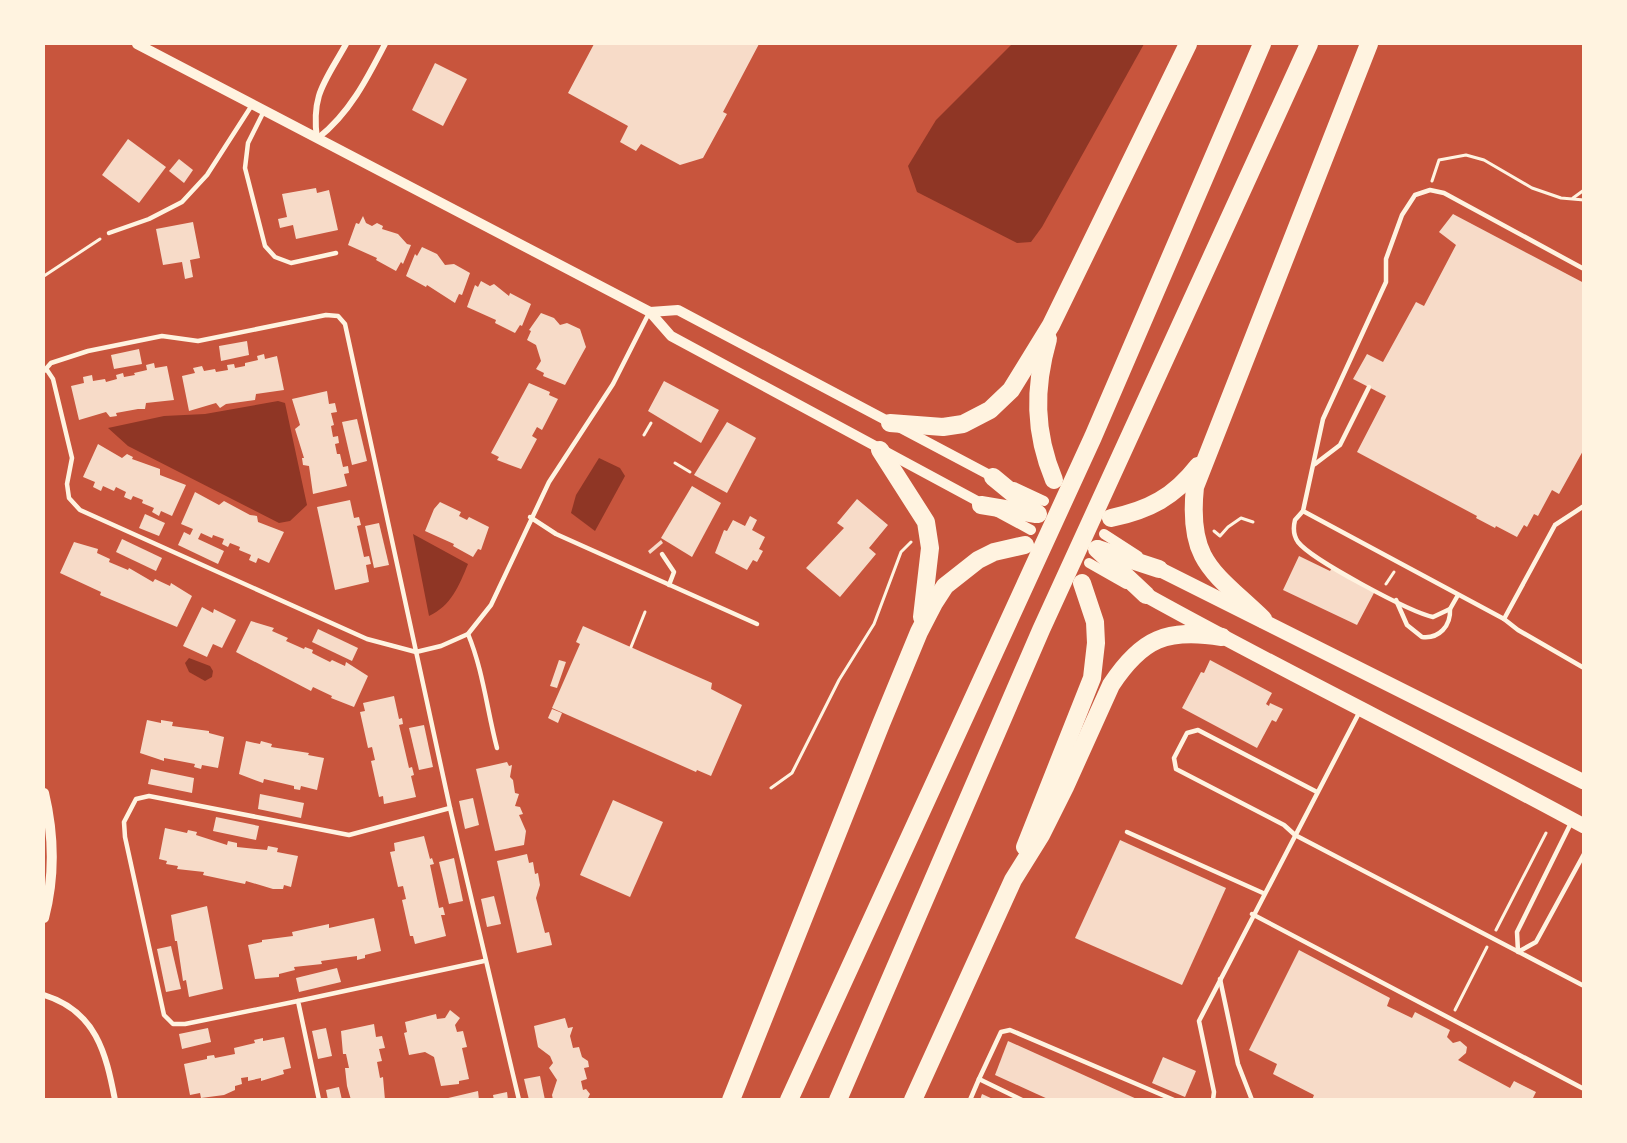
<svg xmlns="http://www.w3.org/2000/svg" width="1627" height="1143" font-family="Manrope,sans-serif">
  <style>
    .water { fill: #8f3625 }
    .building { fill: #f7dbc8 }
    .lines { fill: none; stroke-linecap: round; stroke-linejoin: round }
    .path { stroke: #fff3e0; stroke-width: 3 }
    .service { stroke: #fff3e0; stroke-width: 4.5 }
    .minor { stroke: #fff3e0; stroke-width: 6 }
    .tertiary { stroke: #fff3e0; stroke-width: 10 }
    .primary { stroke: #fff3e0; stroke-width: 15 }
    .motorway { stroke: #fff3e0; stroke-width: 18 }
  </style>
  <rect width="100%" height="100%" fill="#c8553d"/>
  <g class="water">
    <polygon points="1012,44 1144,44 1042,227 1031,242 1017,243 917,192 908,166 936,120"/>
    <polygon points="278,401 285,403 307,505 290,521 279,523 128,446 108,428 164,416 205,414"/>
    <polygon points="599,458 620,468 625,476 595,531 571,513 576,495"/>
    <path d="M 413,534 L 468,564 C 459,586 451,606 429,616 Z"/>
    <polygon points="189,658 210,666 213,671 212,677 205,681 189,672 185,663"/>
  </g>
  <g class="building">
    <polygon points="594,44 759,44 723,112 727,114 703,158 680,165 641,144 636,151 620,142 628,126 568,93"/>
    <polygon points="435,63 467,79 443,126 412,110"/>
    <polygon points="128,139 166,167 139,203 102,175"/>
    <polygon points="179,159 193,170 184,183 169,171"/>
    <polygon points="316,188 317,193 329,190 338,230 296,239 293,225 280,228 278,219 287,217 282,194"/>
    <polygon points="1453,214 1584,283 1584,449 1559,494 1552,490 1538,516 1534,514 1527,527 1524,525 1517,537 1496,526 1495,528 1476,518 1477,516 1357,452 1386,396 1353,379 1367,354 1383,362 1416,302 1424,306 1456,245 1439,232"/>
    <polygon points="363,216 366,223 372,226 377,223 383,226 382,229 398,234 407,244 411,245 403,264 401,262 396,271 376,260 377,258 348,245 356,223 359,224"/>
    <polygon points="193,222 200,258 190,260 193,277 185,279 182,262 163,265 156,229"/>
    <polygon points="422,247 437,254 445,265 454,264 470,273 462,295 459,294 455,303 427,285 426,287 406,276 415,254 417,256"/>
    <polygon points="481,281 490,286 494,284 509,296 510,293 531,304 522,326 520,325 515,333 495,323 496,320 467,307 475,285 478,287"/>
    <polygon points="541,313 554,318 560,325 567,323 580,329 586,347 565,385 543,376 544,373 536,369 541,361 536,345 527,340 531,331 529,330"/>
    <polygon points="247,341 249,355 221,361 219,346"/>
    <polygon points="139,349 142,364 114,369 111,355"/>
    <polygon points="264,354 265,359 277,356 284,390 256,394 255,400 226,404 220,408 216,403 189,411 182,376 195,373 193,368 202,366 204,371 215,369 216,372 228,370 227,365 234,364 235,368 245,366 245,363 258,360 257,356"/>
    <polygon points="154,363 155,368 167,366 174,400 146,403 145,409 138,409 116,413 117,416 110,417 106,412 79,420 71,386 84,383 83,377 92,375 93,381 105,379 106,382 117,379 116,375 123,373 124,377 135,375 134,373 147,370 146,365"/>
    <polygon points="664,381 719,410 701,443 648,411"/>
    <polygon points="529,383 550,392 549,395 558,399 542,430 537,427 532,436 537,439 521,469 497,460 499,457 491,453"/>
    <polygon points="327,391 329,404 335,403 337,412 331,413 334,425 331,426 333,437 338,436 339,443 335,444 337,454 340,454 343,467 348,466 349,473 344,474 347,486 313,494 309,466 303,465 302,458 304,458 295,429 300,425 292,399"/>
    <polygon points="357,419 367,461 352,465 342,422"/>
    <polygon points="727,422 756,438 727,493 694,475"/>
    <polygon points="98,444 122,458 127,454 133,457 132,459 160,469 160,475 186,485 172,516 161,511 159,516 152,512 154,508 142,503 143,500 133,496 131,500 124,497 126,492 116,487 114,491 103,486 101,491 93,487 95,482 83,477"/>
    <polygon points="692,486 721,503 692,557 661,538"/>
    <polygon points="195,492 219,505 224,501 250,515 257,516 258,522 284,532 269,563 258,558 256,563 249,560 251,555 239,550 240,547 230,543 228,547 222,544 224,539 213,535 212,538 201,533 198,539 224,551 218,564 178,545 184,532 190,535 193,529 181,524"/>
    <polygon points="857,499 888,525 869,548 876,554 840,597 806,568 844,528 837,523"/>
    <polygon points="350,500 354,518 359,517 361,525 357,526 364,557 369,556 371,564 366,565 369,582 335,590 317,507"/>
    <polygon points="440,502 461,512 459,516 467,520 469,517 489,527 481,550 478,549 473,557 453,546 454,544 425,531 434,509"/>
    <polygon points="145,514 165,523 159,536 139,528"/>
    <polygon points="750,516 757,520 752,530 765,537 759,549 763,551 757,562 753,560 747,570 715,553 724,530 727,531 733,520 745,526"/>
    <polygon points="379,523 389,565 374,568 365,526"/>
    <polygon points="122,539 162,558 156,571 116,552"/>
    <polygon points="661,540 663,543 650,554 648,551"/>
    <polygon points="74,542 98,549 97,553 110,559 109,562 128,570 129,568 153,582 155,579 170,586 171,583 192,596 177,627 100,595 101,592 60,573"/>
    <polygon points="1299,556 1330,571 1332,568 1375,591 1357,625 1283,590"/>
    <polygon points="202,607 213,613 214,609 236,620 222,648 213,644 207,657 183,646"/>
    <polygon points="251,621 274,628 272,631 288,638 286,641 304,649 305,647 313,650 312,653 330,662 332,660 345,666 346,662 368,676 354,707 331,698 332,696 313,687 311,691 236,652"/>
    <polygon points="583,626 712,683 711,689 742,705 711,776 697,770 696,772 552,708 580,644 576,642"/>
    <polygon points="318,629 358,648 352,661 312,642"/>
    <polygon points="559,660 566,662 557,688 550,686"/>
    <polygon points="1210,660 1272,693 1266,704 1269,706 1270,703 1283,709 1276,722 1272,720 1257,748 1182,708 1201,672 1204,673"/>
    <polygon points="394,696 399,719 402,718 403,724 399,725 409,768 412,767 414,775 411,776 416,797 384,804 383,796 379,797 371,761 375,760 372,747 368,748 360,712 365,711 363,703"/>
    <polygon points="552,709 562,713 558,723 548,718"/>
    <polygon points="147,720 161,723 161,720 173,722 172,726 209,731 209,733 224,737 218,768 202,765 201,769 194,767 195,764 164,758 164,761 140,753"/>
    <polygon points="424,725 433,767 419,770 409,728"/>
    <polygon points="246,741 260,744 261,741 272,744 271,747 309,753 308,755 324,758 317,790 301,786 300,790 294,789 294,786 264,779 263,783 239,774"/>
    <polygon points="507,762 509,766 512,765 510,777 513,780 515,793 519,794 515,806 520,807 523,814 519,815 526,831 524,845 495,851 476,769"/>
    <polygon points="151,769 194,778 192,793 148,784"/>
    <polygon points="260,794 304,803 301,818 258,809"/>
    <polygon points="473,798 479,825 465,829 459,801"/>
    <polygon points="613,800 663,822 630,897 580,875"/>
    <polygon points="216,817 259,826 256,840 213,831"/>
    <polygon points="165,828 187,833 188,830 197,832 196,835 227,845 228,841 237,843 237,847 267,850 268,846 278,848 277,852 298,856 291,887 284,885 283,889 273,889 246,881 245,884 203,875 204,872 177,869 178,866 166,864 167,861 159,859"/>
    <polygon points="424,836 430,859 432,858 434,864 430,865 439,908 443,907 445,915 441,915 446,936 415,944 413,936 410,936 402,900 406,899 403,886 398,887 390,852 395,851 394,843"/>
    <polygon points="1120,840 1226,888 1182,985 1075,938"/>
    <polygon points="527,854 529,863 533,862 535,874 538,873 540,885 536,898 545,933 549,932 552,945 517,953 497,861"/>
    <polygon points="454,858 463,901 449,904 439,862"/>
    <polygon points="494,896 501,924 487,927 481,899"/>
    <polygon points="207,906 223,989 189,997 186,980 183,981 177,941 175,941 171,915"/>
    <polygon points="374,918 381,951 365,955 365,958 357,960 357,956 321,961 322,964 294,967 295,970 279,974 279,977 255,979 248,945 262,942 262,940 293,936 292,932 329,924 329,928"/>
    <polygon points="171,946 181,989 166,992 157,949"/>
    <polygon points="1299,950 1390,998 1387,1006 1412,1018 1415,1012 1450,1030 1447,1037 1453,1043 1460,1041 1467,1047 1466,1053 1458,1060 1510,1088 1514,1081 1536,1092 1532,1100 1312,1100 1314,1095 1273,1074 1277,1064 1249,1050"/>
    <polygon points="337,968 341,982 299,992 296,978"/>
    <polygon points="450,1010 460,1018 455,1025 457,1032 463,1031 467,1047 462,1048 469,1079 459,1081 459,1084 441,1086 434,1057 425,1052 409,1055 404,1033 407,1032 405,1022 436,1014 437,1019 445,1018"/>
    <polygon points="565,1018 568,1028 573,1027 570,1036 573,1048 579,1047 582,1057 588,1061 589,1067 584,1068 587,1079 581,1081 583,1090 586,1089 590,1094 587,1100 553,1100 552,1095 557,1080 549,1068 553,1063 550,1056 538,1047 534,1026"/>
    <polygon points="374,1024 376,1037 382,1036 385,1048 379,1049 382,1061 377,1062 380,1078 383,1077 385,1100 351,1100 347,1086 345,1068 349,1068 346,1054 343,1054 341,1031"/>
    <polygon points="208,1028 211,1042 182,1049 179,1034"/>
    <polygon points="326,1028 332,1056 318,1059 312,1031"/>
    <polygon points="284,1037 291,1068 283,1070 284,1074 261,1081 261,1078 248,1081 248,1077 241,1078 242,1084 235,1086 235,1090 224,1095 201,1098 200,1093 190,1095 184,1064 207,1059 207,1056 214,1055 215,1058 235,1054 234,1048 255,1043 254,1040 263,1038 263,1041"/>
    <polygon points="1008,1041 1139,1100 1050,1100 995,1075"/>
    <polygon points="1163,1057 1196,1071 1185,1097 1152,1083"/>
    <polygon points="540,1076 545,1100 529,1100 524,1079"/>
    <polygon points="339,1087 342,1100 328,1100 326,1090"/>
    <polygon points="478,1091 479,1100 444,1100 444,1099"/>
    <polygon points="507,1092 508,1100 494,1100 493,1095"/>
    <polygon points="982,1094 995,1100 980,1100"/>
  </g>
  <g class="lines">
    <g class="path">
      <polyline points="1432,181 1439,160 1466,155 1484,160 1532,188 1561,198 1584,200"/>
      <polyline points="1573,198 1584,190"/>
      <polyline points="44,276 100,239"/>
      <polyline points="644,435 651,423"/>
      <polyline points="675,463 690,472"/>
      <polyline points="1214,531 1220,536 1228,527 1241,518 1253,522"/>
      <polyline points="1386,584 1394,572"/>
      <polyline points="631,647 645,612"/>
      <polyline points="771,788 792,773 839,680 874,624 901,552 911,542"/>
      <polyline points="1496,930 1546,833"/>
      <polyline points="1455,1010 1487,947"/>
    </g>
    <g class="service">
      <polyline points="264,111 248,143 245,168 265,246 275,257 291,263 336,253"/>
      <polyline points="109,233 149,219 182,202 207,175 252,105"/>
      <polyline points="1584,269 1444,193 1430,190 1415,195 1402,215 1386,259 1386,282 1323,419 1303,511 1504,619 1518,630 1584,668"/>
      <polyline points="47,370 53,379 72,458 67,484 69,498 80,510 367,639 416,652 441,646 468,634 491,605 549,482 613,384 649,313"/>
      <polyline points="44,371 51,363 88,351 162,336 198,341 326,315 338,316 345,324 450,808 519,1100"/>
      <polyline points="1315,464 1340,445 1369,387"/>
      <path d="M 1303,511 L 1295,520 C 1293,528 1293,535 1298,542 C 1312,560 1410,612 1433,617 L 1450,609 L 1458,595"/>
      <polyline points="530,517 556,534 757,624"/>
      <polyline points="662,554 674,572 669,585"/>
      <path d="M 1396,600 L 1407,625 L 1422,637 C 1439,639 1451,626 1450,609"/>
      <polyline points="1504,619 1555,525 1584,506"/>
      <path d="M 468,634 C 483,670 487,710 497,748"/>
      <polyline points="1317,792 1198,730 1187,733 1174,758 1176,769 1284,825 1295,835 1584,986"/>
      <polyline points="1571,823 1517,932 1518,952 1536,942 1584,854"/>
      <polyline points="1127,832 1263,893"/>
      <polyline points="1252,914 1584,1089"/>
      <polyline points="1220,979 1238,1064 1252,1100"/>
      <polyline points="298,1001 185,1024 173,1024 164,1015 125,837 124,822 136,799 149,796 349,835 450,808"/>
      <polyline points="319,1100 298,1001 484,961"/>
      <polyline points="970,1100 979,1079"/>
      <polyline points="1022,1100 979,1079 1001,1032 1010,1030 1174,1100"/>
      <polyline points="1213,1100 1214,1092 1199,1021 1360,711"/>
    </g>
    <g class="minor">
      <path d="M 318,138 C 349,114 367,79 385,44"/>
      <path d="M 317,139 C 311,94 325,82 346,44"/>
      <path d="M 44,995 C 96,1011 106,1053 115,1100"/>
    </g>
    <g class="tertiary">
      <polyline points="137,44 650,312 671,336 1031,530"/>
      <polyline points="650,312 678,310 997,479"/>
      <polyline points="1014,487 1044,501"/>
      <polyline points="1104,534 1138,556"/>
      <polyline points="1089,563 1126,584"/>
      <path d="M 44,793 C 54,835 55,876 44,918"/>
    </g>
    <g class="primary">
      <polyline points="1159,569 1584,782"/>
      <path d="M 1146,595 C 1290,675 1439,747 1584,826"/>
    </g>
    <g class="motorway">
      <path d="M 1048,339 C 1034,388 1034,432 1054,480"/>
      <polyline points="890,423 943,427 963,424 990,410 1011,390 1051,325 1188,44"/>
      <polyline points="880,450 926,522 930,548 922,617"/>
      <polyline points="993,477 1038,514"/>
      <polyline points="981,505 1036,514"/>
      <path d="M 1111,518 C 1149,510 1174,497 1198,466"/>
      <polyline points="1097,549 1146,595"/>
      <polyline points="1098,549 1159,569"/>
      <path d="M 1263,619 C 1214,572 1187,562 1195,487 L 1369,44"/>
      <polyline points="1025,847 1092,678 1096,643 1095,622 1082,583"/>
      <polyline points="731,1100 881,724 919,632 934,603 945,586 978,560 994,552 1025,545"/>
      <polyline points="789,1100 1093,437 1262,44"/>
      <polyline points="838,1100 1041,630 1309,44"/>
      <path d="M 913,1100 L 1013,880 L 1041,835 L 1065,787 L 1111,685 C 1142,638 1167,628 1222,637"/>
    </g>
  </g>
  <rect width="1627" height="1143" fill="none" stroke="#fff3e0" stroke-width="90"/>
</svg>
